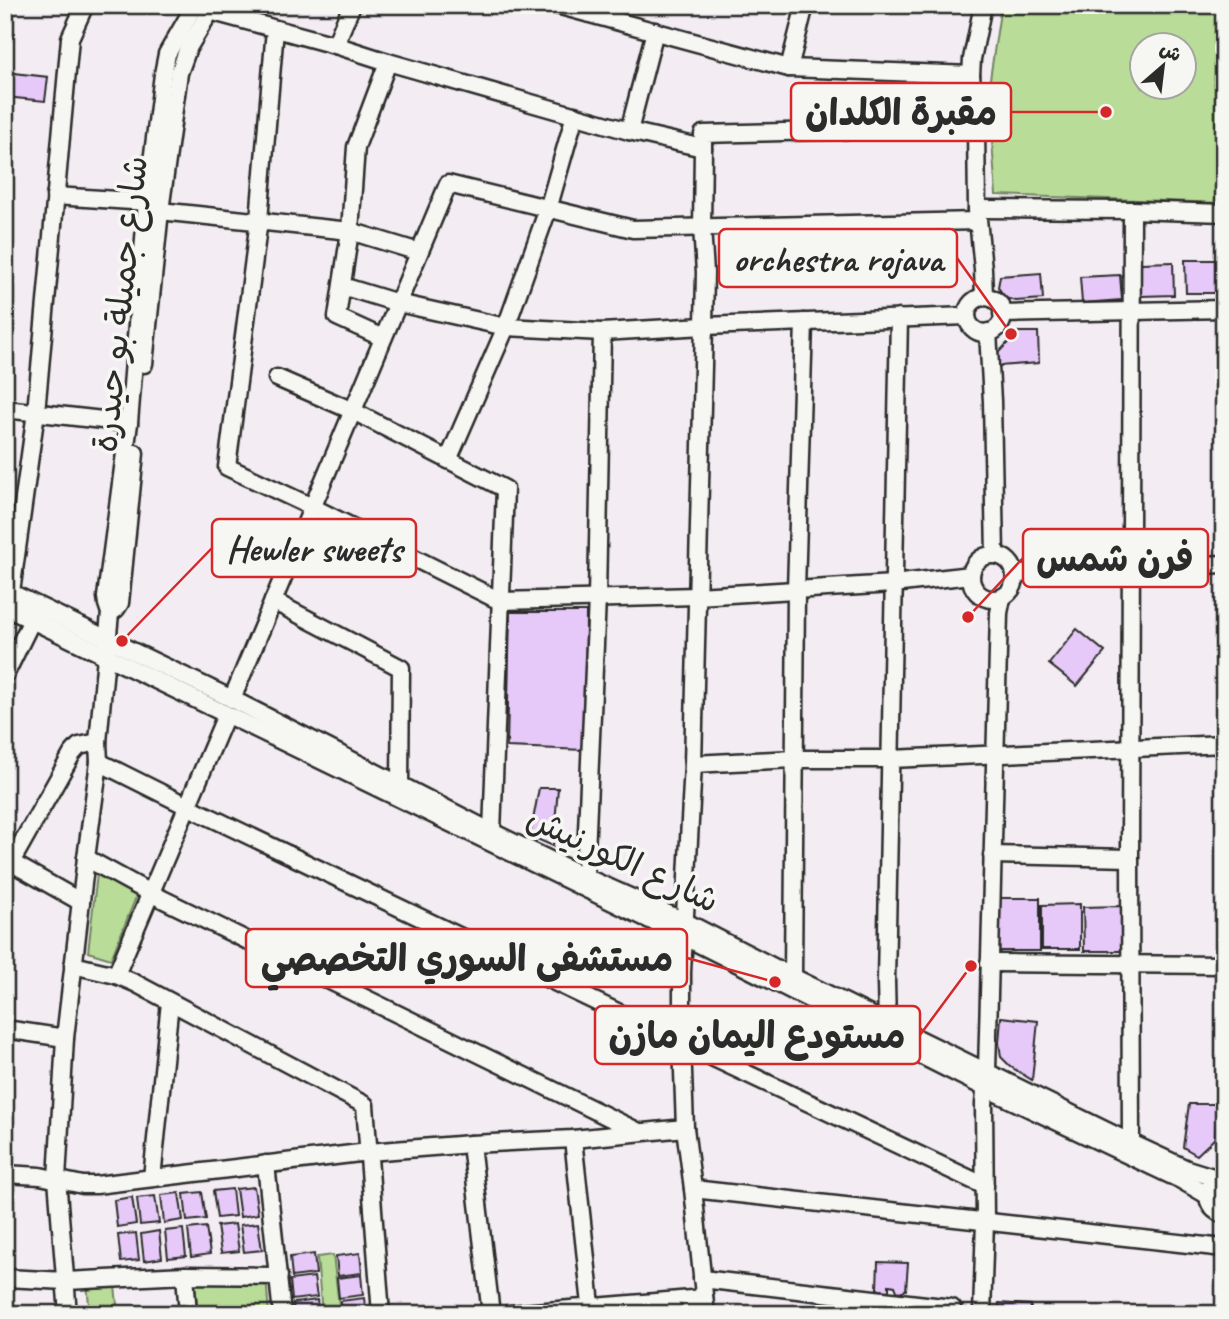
<svg xmlns="http://www.w3.org/2000/svg" width="1229" height="1319" font-family="Caveat,'Playpen Sans Arabic',sans-serif">
  <style>
    .green { fill: #b9dd98; stroke: #728462; stroke-width: 2; fill-rule: evenodd }
    .building { fill: #e6c9f8; stroke: #2b2b2b; stroke-width: 2 }
    .lines { fill: none; stroke-linecap: round; stroke-linejoin: round }
    .minor-casing { stroke: #2b2b2b; stroke-width: 21 }
    .minor { stroke: #f6f6f2; stroke-width: 16 }
    .labels { text-anchor: middle; dominant-baseline: central; stroke-width: 7; stroke-linejoin: round; paint-order: stroke }
    .street-label { font-size: 35px; fill: #2b2b2b; stroke: #f6f6f2 }
    .leader { fill: none; stroke: #d62828; stroke-width: 2.5 }
    .callout-dot { fill: #d62828; stroke: #f6f6f2; stroke-width: 2.5 }
    .callout { fill: #f6f6f2; stroke: #d62828; stroke-width: 2.5 }
    .callout-label { font-size: 37px; text-anchor: middle; font-weight: bold; fill: #2b2b2b }
  </style>
  <rect width="100%" height="100%" fill="#f3edf3"/>
  <filter id="ink" filterUnits="userSpaceOnUse"><feTurbulence type="fractalNoise" baseFrequency=".0143" numOctaves="2"/><feDisplacementMap in="SourceGraphic" scale="14" xChannelSelector="R" yChannelSelector="G"/><feConvolveMatrix kernelMatrix="1 2 1 2 8 2 1 2 1" color-interpolation-filters="sRGB"/></filter>
  <g filter="url(#ink)">
    <g class="green">
      <path d="M 1001,5 L 1220,5 L 1222,203 L 996,195 L 989,101 L 990,79 ZM 1142,46 L 1184,46 L 1184,88 L 1142,88 Z"/>
      <polygon points="97,874 138,892 111,959 88,952"/>
      <polygon points="333,1255 340,1314 322,1314 317,1257"/>
      <polygon points="266,1277 269,1314 198,1314 195,1283"/>
      <polygon points="87,1284 115,1286 118,1314 90,1314"/>
    </g>
    <g class="building">
      <polygon points="5,72 48,77 45,101 5,97"/>
      <polygon points="1185,260 1218,260 1218,293 1186,293"/>
      <polygon points="1173,262 1174,295 1141,296 1141,263"/>
      <polygon points="1041,273 1043,299 1016,301 1005,298 998,287 1000,276"/>
      <polygon points="1120,275 1122,300 1082,303 1080,277"/>
      <polygon points="1018,332 1038,332 1039,363 999,366 998,353"/>
      <polygon points="510,612 586,612 585,750 507,747"/>
      <polygon points="1077,629 1105,652 1077,686 1049,664"/>
      <polygon points="539,788 558,788 553,846 530,836"/>
      <rect x="999" y="898" width="41" height="53"/>
      <polygon points="1080,904 1080,949 1042,949 1042,905"/>
      <polygon points="1121,906 1121,951 1084,951 1083,907"/>
      <polygon points="1001,1017 1038,1021 1032,1080 1011,1067 1001,1057 999,1043"/>
      <polygon points="1189,1104 1218,1104 1215,1138 1197,1155 1183,1147"/>
      <polygon points="254,1187 258,1214 240,1217 236,1189"/>
      <polygon points="232,1189 235,1216 217,1218 213,1191"/>
      <polygon points="202,1192 206,1219 187,1221 184,1194"/>
      <polygon points="179,1193 183,1220 164,1223 161,1195"/>
      <polygon points="155,1196 159,1223 140,1225 137,1198"/>
      <polygon points="132,1197 136,1224 117,1227 114,1200"/>
      <polygon points="258,1223 262,1250 244,1252 240,1225"/>
      <polygon points="235,1224 239,1251 221,1253 217,1226"/>
      <polygon points="206,1227 210,1254 191,1257 188,1229"/>
      <polygon points="183,1229 186,1256 168,1258 165,1231"/>
      <polygon points="159,1231 162,1258 144,1261 141,1234"/>
      <polygon points="136,1233 139,1260 121,1262 118,1235"/>
      <polygon points="360,1253 362,1273 338,1276 336,1256"/>
      <polygon points="314,1254 316,1274 292,1277 290,1257"/>
      <polygon points="878,1262 908,1263 906,1290 899,1292 897,1291 895,1286 889,1285 889,1290 888,1291 879,1290 877,1288"/>
      <polygon points="361,1275 363,1295 339,1298 337,1278"/>
      <polygon points="314,1277 317,1297 292,1300 290,1280"/>
      <polygon points="364,1298 366,1314 341,1314 340,1301"/>
      <polygon points="317,1300 319,1314 294,1314 293,1303"/>
      <polygon points="999,1303 1031,1305 1030,1314 998,1314"/>
      <polygon points="814,1306 845,1309 845,1314 813,1314"/>
    </g>
    <g class="lines">
      <g class="minor-casing">
        <g id="minor">
          <polyline points="557,5 789,68 971,75"/>
          <polyline points="983,5 972,59 971,75 976,127 977,209 983,269 984,297"/>
          <polyline points="210,11 335,45 388,62 629,131 703,148 703,134 976,127"/>
          <polyline points="275,29 259,220 227,467 312,507 500,601 697,596 893,584 971,575"/>
          <polyline points="335,45 352,5"/>
          <polyline points="789,68 805,5"/>
          <polyline points="629,131 655,31"/>
          <polyline points="703,148 702,228 705,272 704,326 693,764 682,972 682,1043 685,1128 693,1189 706,1314"/>
          <polyline points="55,196 147,202"/>
          <polyline points="977,209 1132,210 1224,213"/>
          <polyline points="160,211 350,231 419,252"/>
          <polyline points="342,286 398,303 506,327 602,332 704,326 967,316"/>
          <circle cx="985" cy="315" r="18"/>
          <polyline points="1002,314 1224,309"/>
          <polyline points="988,332 992,401 995,555"/>
          <polyline points="383,338 337,317 350,231 356,147 388,62"/>
          <polyline points="144,364 160,211 179,73 188,48 214,5"/>
          <polyline points="277,378 353,411 505,489 492,832"/>
          <polyline points="5,409 129,423"/>
          <polyline points="448,460 506,327 548,209 575,115"/>
          <circle cx="993" cy="577" r="22"/>
          <polyline points="1015,574 1224,564"/>
          <polyline points="5,590 232,699 492,832 585,877 684,921 793,977 1131,1143 1187,1169 1216,1178"/>
          <polyline points="11,592 36,412 70,38 85,5"/>
          <polyline points="273,601 401,668 400,785"/>
          <polyline points="5,607 683,936 986,1088 1181,1180 1207,1195"/>
          <polyline points="110,613 116,609 120,603 135,453"/>
          <polyline points="5,675 32,620"/>
          <polyline points="232,699 448,184 633,229 977,221"/>
          <polyline points="99,762 187,806 682,1043 985,1186"/>
          <polyline points="693,764 794,759 891,759 1224,744"/>
          <polyline points="992,855 1130,858"/>
          <polyline points="86,858 150,893 639,1132"/>
          <polyline points="5,859 81,902"/>
          <polyline points="5,873 72,754 79,746 98,742"/>
          <polyline points="585,877 597,598 602,332"/>
          <polyline points="989,963 1224,965"/>
          <polyline points="73,965 116,975 135,983 365,1105 381,1314"/>
          <polyline points="116,975 226,715"/>
          <polyline points="793,977 796,590 804,322"/>
          <polyline points="887,1023 886,981 899,318"/>
          <polyline points="5,1029 65,1038"/>
          <polyline points="573,1139 592,1314"/>
          <polyline points="1131,1143 1130,858 1132,210"/>
          <polyline points="471,1144 491,1314"/>
          <polyline points="266,1164 282,1314"/>
          <polyline points="5,1174 40,1176 83,1185 96,1185 368,1152 471,1144 573,1139 685,1128"/>
          <polyline points="152,1178 170,1002"/>
          <path d="M 1209,1187 C 1206,1200 1210,1210 1224,1215"/>
          <polyline points="693,1189 1224,1248"/>
          <polyline points="185,1275 188,1314"/>
          <polyline points="5,1278 66,1281 185,1275 279,1276"/>
          <polyline points="702,1279 952,1308"/>
          <polyline points="68,1314 57,1179 65,1038 86,858 99,762 98,742 110,613 107,604 106,597 129,423 147,202 163,74 167,54 195,5"/>
          <polyline points="510,1314 704,1298"/>
          <polyline points="982,1314 985,1221 984,1104 987,1071 999,613 1002,598"/>
        </g>
      </g>
      <use href="#minor" class="minor"/>
    </g>
  </g>
  <g class="labels">
    <g class="street-label">
      <text transform="translate(120 304) rotate(-84)">شارع جميلة بو حيدرة</text>
      <text transform="translate(623 859) rotate(25)">شارع الكورنيش</text>
    </g>
  </g>
  <path class="leader" d="M1106 112L1011 112M1011 334L957 258M122 641L212 548M968 617L1023 558M775 982L687 958M971 966L920 1035"/>
  <g class="callout-dot">
    <circle cx="1106" cy="112" r="7"/>
    <circle cx="1011" cy="334" r="7"/>
    <circle cx="122" cy="641" r="7"/>
    <circle cx="968" cy="617" r="7"/>
    <circle cx="775" cy="982" r="7"/>
    <circle cx="971" cy="966" r="7"/>
  </g>
  <g class="callout">
    <rect x="791" y="83" width="220" height="58" rx="7"/>
    <rect x="719" y="229" width="238" height="58" rx="7"/>
    <rect x="212" y="519" width="204" height="58" rx="7"/>
    <rect x="1023" y="529" width="185" height="58" rx="7"/>
    <rect x="246" y="929" width="441" height="58" rx="7"/>
    <rect x="595" y="1006" width="325" height="58" rx="7"/>
  </g>
  <g class="callout-label">
    <text x="901" y="125">مقبرة الكلدان</text>
    <text x="838" y="271">orchestra rojava</text>
    <text x="314" y="561">Hewler sweets</text>
    <text x="1115" y="571">فرن شمس</text>
    <text x="467" y="971">مستشفى السوري التخصصي</text>
    <text x="757" y="1048">مستودع اليمان مازن</text>
  </g>
  <rect width="1229" height="1319" fill="none" stroke="#f6f6f2" stroke-width="28"/>
  <rect x="14" y="14" width="1201" height="1291" fill="none" stroke="#2b2b2b" stroke-width="2.5" filter="url(#ink)"/>
  <g transform="translate(1163 66) rotate(28)"><circle r="33" fill="#f6f6f2" stroke="#a5a5a2" stroke-width="2"/>
  <path d="M0-5L12 26L0 18L-12 26Z" fill="#2b2b2b"/>
  <text y="-10" font-size="19" font-weight="bold" text-anchor="middle" fill="#2b2b2b">ش</text>
  </g>
</svg>
